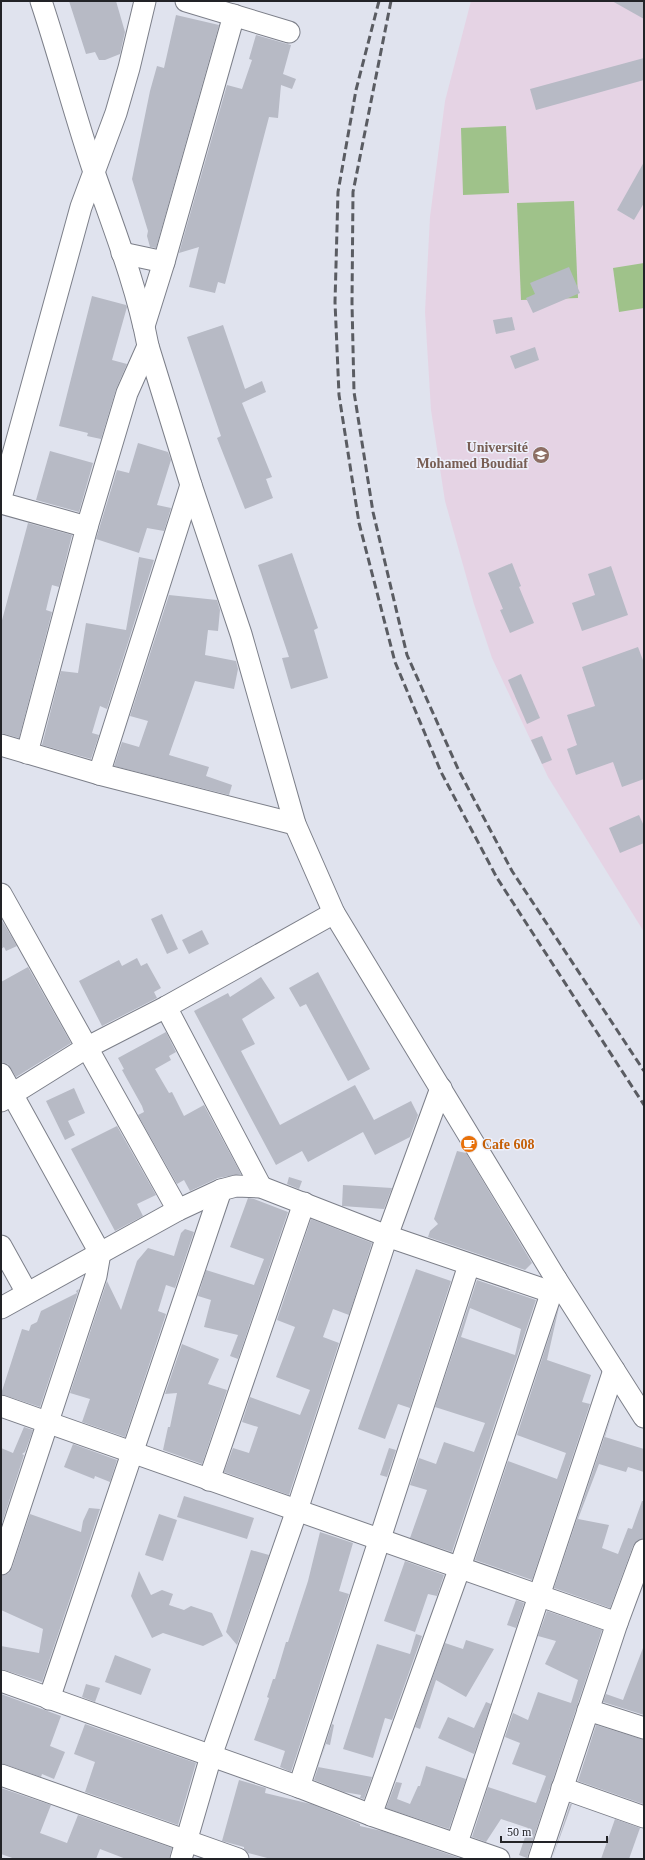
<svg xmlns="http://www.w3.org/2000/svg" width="645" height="1860" font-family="Georgia,serif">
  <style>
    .education { fill: #e5d3e4 }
    .green { fill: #9fc28a }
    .building { fill: #b7bac5; fill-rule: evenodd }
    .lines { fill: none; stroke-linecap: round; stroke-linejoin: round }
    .minor-casing { stroke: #7c7f89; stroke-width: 23 }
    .minor { stroke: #fff; stroke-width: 21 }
    .rail { stroke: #5a5c62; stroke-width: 3; stroke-dasharray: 8 4; stroke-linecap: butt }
    .labels { text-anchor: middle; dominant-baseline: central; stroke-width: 3; stroke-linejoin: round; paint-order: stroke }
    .education-label { font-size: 14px; font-weight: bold; fill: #785e54; stroke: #edf0fc; text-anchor: end }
    .food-label { font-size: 14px; font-weight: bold; fill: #c56008; stroke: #edf0fc; text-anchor: start }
  </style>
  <rect width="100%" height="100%" fill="#e0e3ee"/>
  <polygon class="education" points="471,1 644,1 644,932 548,777 492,658 474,604 445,501 431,410 425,312 430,217 445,101"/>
  <g class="green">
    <polygon points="506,126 509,193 463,195 461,128"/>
    <polygon points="574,201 578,298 521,300 517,203"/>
    <polygon points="644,263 644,308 619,312 613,268"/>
  </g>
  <g class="building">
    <polygon points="69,1 116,1 125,32 120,54 105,60 99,60 95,52 86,54"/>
    <polygon points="612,1 644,1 644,19"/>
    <polygon points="176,15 219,25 156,248 150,247 147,236 148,231 132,179 150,91 157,66 164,68"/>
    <polygon points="256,35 291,45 283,74 296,79 292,89 281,85 278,118 269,117 225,284 218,282 215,293 189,287 199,247 179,253 227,85 242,89 252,60 249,59"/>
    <polygon points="644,58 644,80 536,110 530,89"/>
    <polygon points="644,162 644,203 634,220 617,210"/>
    <polygon points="569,267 580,293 533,313 526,298 535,294 530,283"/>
    <polygon points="92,296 126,305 127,307 112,360 127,364 116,389 101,439 87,436 88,433 59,426"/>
    <polygon points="512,317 515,330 496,334 493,320"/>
    <polygon points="223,325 245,389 262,381 266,392 242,403 272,477 266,479 273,498 245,509 217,438 221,436 187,337"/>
    <polygon points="535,347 539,360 515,369 510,356"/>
    <polygon points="138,443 168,452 171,460 157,505 171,508 164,531 147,528 139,553 96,539 117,470 129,473"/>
    <polygon points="50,451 93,463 79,512 36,500"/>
    <polygon points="28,523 72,535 59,587 52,585 46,610 52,612 19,738 1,733 1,624"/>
    <polygon points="292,553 318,628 314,630 328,678 291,689 282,658 289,657 258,565"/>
    <polygon points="139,557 154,560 107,709 100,706 92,733 99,735 91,759 42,745 61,671 78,673 86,623 126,630"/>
    <polygon points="512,563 521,586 519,587 534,623 510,633 500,610 503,609 488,573"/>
    <polygon points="611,566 628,615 582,631 572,603 595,595 588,574"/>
    <polygon points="169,595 217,600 220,610 218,631 208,630 205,655 236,661 238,669 234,689 195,681 169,755 209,767 206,776 232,785 229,795 114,766 122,742 139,747 148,721 130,716"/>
    <polygon points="638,647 644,663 644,779 622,787 613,762 576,775 567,749 577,745 567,715 595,706 582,667"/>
    <polygon points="521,674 540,718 527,724 508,680"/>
    <polygon points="542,736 552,760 542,764 531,740"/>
    <polygon points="639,815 644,826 644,843 620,853 609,828"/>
    <polygon points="162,914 178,949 167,954 151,919"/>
    <polygon points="1,919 17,946 6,951 4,947 1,949"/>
    <polygon points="202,930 209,944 189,954 182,940"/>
    <polygon points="137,958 141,966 147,963 161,988 154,992 157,998 102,1026 79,981 119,960 122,966"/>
    <polygon points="28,967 71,1043 16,1077 8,1064 1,1062 1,982"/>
    <polygon points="318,972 370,1069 348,1081 306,1004 300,1007 289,988"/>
    <polygon points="261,977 275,998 242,1019 255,1044 241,1051 280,1125 355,1085 374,1120 411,1101 418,1115 410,1137 375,1155 363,1132 308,1162 302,1151 276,1165 194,1011 228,993 230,997"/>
    <polygon points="166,1032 176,1052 169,1056 171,1060 155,1069 169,1093 172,1092 184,1116 204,1105 241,1174 218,1178 190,1191 184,1180 177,1184 138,1115 144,1112 142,1106 122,1070 124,1069 118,1058"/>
    <polygon points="74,1088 85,1113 68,1121 75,1135 65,1140 46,1101"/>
    <polygon points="117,1126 156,1195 137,1204 143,1216 115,1231 71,1149"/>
    <polygon points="457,1151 466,1153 532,1263 525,1270 428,1237 430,1231 438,1224 434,1219"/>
    <polygon points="289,1177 302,1181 299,1189 287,1184"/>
    <polygon points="343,1185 392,1188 384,1209 342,1206"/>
    <polygon points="248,1198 254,1199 288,1212 238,1359 230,1356 238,1335 204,1327 211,1300 198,1296 206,1270 254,1285 264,1259 230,1247"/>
    <polygon points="311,1219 372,1243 349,1315 333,1309 323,1337 339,1343 289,1495 224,1472 233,1448 249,1453 258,1427 242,1422 250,1397 300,1415 310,1390 276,1377 295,1327 277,1320"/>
    <polygon points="185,1229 194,1232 175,1288 166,1285 158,1311 166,1314 125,1437 82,1422 90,1399 70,1393 107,1281 121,1310 137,1261 148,1248 174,1256 181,1233"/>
    <polygon points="416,1269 451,1281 410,1408 398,1404 385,1439 358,1429"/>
    <path d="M 477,1280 L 536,1300 L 452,1552 L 410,1538 L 427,1490 L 410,1485 L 419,1458 L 436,1464 L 444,1442 L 474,1452 L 485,1423 L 435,1407 ZM 470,1308 L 521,1329 L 515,1355 L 461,1337 Z"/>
    <polygon points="79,1289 40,1407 1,1394 22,1329 29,1331 31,1325 37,1322 41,1311 77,1293 76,1291"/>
    <polygon points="559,1307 547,1360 591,1375 582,1402 590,1404 532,1580 475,1560 508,1461 557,1479 566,1453 517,1435"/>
    <polygon points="182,1344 219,1359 208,1384 227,1390 202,1464 163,1450 168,1427 170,1427 177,1393 165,1394"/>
    <polygon points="613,1411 605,1437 644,1449 644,1472 628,1467 626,1472 599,1464 578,1519 609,1525 602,1548 618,1554 628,1528 632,1529 642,1501 644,1501 644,1538 637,1541 633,1546 610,1608 554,1588"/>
    <polygon points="24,1427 33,1430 25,1452 22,1454 24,1455 1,1526 1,1448 13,1453"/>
    <polygon points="73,1444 117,1460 110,1482 95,1476 94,1479 64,1467"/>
    <polygon points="389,1448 396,1450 387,1477 380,1475"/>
    <polygon points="184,1496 254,1518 247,1539 177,1517"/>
    <polygon points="89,1508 100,1509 42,1682 1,1669 1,1646 39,1653 43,1629 1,1610 1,1576 9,1573 12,1568 30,1514 81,1532 83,1521"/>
    <polygon points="159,1514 177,1520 163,1561 145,1555"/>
    <polygon points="320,1532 353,1543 339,1591 349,1594 291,1772 280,1767 285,1751 254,1740 269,1698 267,1697 273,1679 275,1679 286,1642 288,1642 308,1581"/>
    <polygon points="251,1550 269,1555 237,1645 226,1632"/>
    <polygon points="405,1561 444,1575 437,1596 428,1594 415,1632 384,1621"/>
    <polygon points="139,1571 151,1595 162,1590 173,1594 169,1605 184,1610 191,1606 212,1613 223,1636 203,1646 163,1633 152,1638 131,1596"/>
    <polygon points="516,1600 524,1603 516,1628 507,1625"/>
    <polygon points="547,1611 602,1630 527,1858 519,1855 528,1828 501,1819 486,1842 472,1837 488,1787 536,1803 546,1776 512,1764 520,1743 505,1737 513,1713 528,1720 538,1692 571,1703 578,1680 545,1664 556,1641 538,1636"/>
    <polygon points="416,1634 422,1636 392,1720 385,1718 373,1758 343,1749 377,1644 410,1654"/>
    <polygon points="466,1640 494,1649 466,1697 436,1680 420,1729 415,1727 445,1643 463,1649"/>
    <polygon points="643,1648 644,1648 644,1715 603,1702 606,1694 623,1700"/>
    <polygon points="115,1655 151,1669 141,1695 105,1682"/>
    <polygon points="86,1684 100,1688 95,1702 82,1697"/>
    <polygon points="1,1694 61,1716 50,1746 65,1752 54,1779 42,1774 41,1777 1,1763"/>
    <polygon points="486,1702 491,1704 474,1754 438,1738 448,1717 474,1728"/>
    <polygon points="85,1724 196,1763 178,1825 85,1792 95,1762 74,1754"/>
    <polygon points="332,1724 334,1725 330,1745 326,1744 318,1767 372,1777 364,1799 360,1798 361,1795 344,1792 314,1780"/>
    <polygon points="596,1725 644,1740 643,1804 578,1781"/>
    <polygon points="426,1766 466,1779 449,1829 386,1808 396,1782 402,1783 397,1799 410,1804 418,1786 420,1786"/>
    <polygon points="239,1780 266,1788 265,1793 311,1804 360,1824 360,1826 382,1831 462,1859 271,1859 248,1853 244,1849 244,1847 222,1841"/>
    <polygon points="1,1788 51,1805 40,1833 67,1843 78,1815 172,1848 169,1859 126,1859 100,1849 96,1859 15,1859 1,1854"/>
    <polygon points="570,1804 572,1804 552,1859"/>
    <polygon points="615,1819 640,1828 629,1859 601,1859"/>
  </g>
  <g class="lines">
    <g class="minor-casing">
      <g id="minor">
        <path d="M 41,1 C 60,58 75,116 94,172 C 114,229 137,287 148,346 L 191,485 L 241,634 L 295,824 L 334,913 L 556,1279 L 644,1417"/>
        <polyline points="186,1 289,32"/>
        <polyline points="122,253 164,262"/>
        <polyline points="144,326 164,262 234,15"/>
        <polyline points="1,498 81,207 116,113 129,68 145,1"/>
        <polyline points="1,503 87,527"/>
        <polyline points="1,745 99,774 295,824"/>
        <polyline points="27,753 87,527 127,393 148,346"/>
        <polyline points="99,774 191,485"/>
        <polyline points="1,894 178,1210"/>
        <polyline points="166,1007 261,1187"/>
        <polyline points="1,1074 100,1253 96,1276 1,1564"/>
        <polyline points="1,1101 86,1048 166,1007 334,913"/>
        <polyline points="1,1246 27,1293"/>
        <polyline points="1,1308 178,1210 221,1190 236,1186 261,1187 387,1236 551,1292"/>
        <polyline points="1,1406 617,1623"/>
        <polyline points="209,1480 304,1203"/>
        <polyline points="1,1681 299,1787 371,1815 499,1859"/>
        <polyline points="49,1699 221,1190"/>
        <polyline points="588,1710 644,1728"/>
        <polyline points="1,1775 238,1859"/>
        <polyline points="299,1787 469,1265"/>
        <polyline points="562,1788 644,1817"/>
        <polyline points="371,1815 460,1567 556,1279"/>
        <polyline points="457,1843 614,1370"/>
        <polyline points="181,1859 211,1756 297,1510 387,1236 441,1088"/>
        <polyline points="539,1859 617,1623 644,1550"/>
      </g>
    </g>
    <use href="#minor" class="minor"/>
    <g class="rail">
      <polyline points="379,1 356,90 338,192 335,302 339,395 359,523 395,662 441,772 497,878 644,1105"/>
      <polyline points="391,1 353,192 352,303 354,392 373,512 407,655 459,771 512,871 644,1071"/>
    </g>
  </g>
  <defs>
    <g id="university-disc" transform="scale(0.9)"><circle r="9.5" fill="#8d6e63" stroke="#edf0fc"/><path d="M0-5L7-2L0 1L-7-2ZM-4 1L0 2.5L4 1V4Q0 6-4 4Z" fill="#fff"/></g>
    <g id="cafe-disc" transform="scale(0.9)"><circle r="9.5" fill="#e8710a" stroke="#edf0fc"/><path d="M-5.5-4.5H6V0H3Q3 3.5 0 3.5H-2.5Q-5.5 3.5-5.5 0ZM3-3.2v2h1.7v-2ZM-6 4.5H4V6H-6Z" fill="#fff"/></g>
  </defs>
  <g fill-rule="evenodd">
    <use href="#university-disc" x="541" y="455"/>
    <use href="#cafe-disc" x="469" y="1144"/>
  </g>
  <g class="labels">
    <g class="education-label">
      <text x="528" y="447">Université<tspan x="528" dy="16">Mohamed Boudiaf</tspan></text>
    </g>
    <g class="food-label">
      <text x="482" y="1144">Cafe 608</text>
    </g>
  </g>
  <rect width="645" height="1860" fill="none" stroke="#222327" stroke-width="4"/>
  <path d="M501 1836v6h106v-6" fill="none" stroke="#222327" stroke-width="2"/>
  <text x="507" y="1836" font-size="12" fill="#222327" stroke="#edf0fc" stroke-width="3" paint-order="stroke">50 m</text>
</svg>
